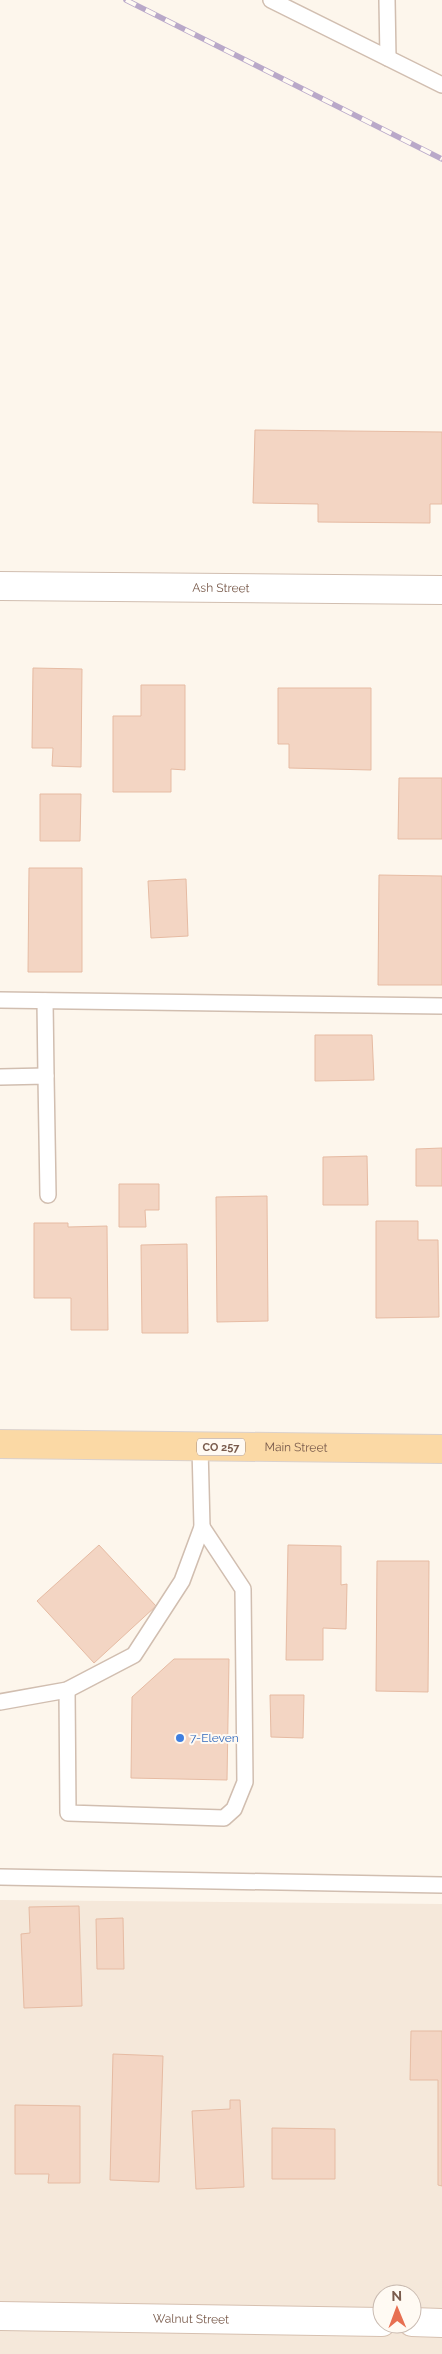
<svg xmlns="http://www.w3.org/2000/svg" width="442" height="2354" font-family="Raleway,sans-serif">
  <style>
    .residential { fill: #f5e8da; fill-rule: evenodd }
    .building { fill: #f3d5c3; stroke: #e6bba3 }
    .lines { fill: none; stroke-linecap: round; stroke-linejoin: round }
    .lane-casing { stroke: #d1beb0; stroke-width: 18 }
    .street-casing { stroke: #d1beb0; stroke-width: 30 }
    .secondary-casing { stroke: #d6c0b0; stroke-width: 30 }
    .primary-casing { stroke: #dad1cd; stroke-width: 30 }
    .lane { stroke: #fff; stroke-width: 15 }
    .street { stroke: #fff; stroke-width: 28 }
    .secondary { stroke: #fff; stroke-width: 28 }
    .primary { stroke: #fbd9a5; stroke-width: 28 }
    .rail-casing { stroke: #b9a8c9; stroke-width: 5.5 }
    .rail { stroke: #fffaf3; stroke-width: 4; stroke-dasharray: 11; stroke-linecap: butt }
    .shop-dot { fill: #3f7fe0; stroke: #fffaf3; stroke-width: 2 }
    .labels { text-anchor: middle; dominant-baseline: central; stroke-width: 4; stroke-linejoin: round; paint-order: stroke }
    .shield { fill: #fffaf3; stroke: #a28b7f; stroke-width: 1 }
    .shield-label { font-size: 11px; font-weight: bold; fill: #7a5c4d }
    .street-label { font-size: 12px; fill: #7a5c4d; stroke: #fffaf3 }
    .shop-label { font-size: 12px; fill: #366cbe; stroke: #fffaf3; text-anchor: start }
  </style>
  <rect width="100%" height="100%" fill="#fdf6ec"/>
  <path class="residential" d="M 0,1900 L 442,1904 L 442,2354 L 0,2354 ZM 382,2294 L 412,2294 L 412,2324 L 382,2324 Z"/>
  <g class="building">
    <polygon points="255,430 442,432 442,504 430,504 430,523 318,522 318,504 253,503"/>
    <polygon points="33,668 82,669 81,767 52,766 53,748 32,748"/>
    <polygon points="141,685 185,685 185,770 171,769 171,792 113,792 113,716 141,716"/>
    <polygon points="278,688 371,688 371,770 289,768 289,744 278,744"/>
    <polygon points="399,778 442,778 442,839 398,839"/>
    <polygon points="40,794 81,794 80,841 40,841"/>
    <polygon points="29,868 82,868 82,972 28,972"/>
    <polygon points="379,875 442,876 442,985 378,985"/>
    <polygon points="186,879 188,936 151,938 148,881"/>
    <polygon points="315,1035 372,1035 374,1080 315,1081"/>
    <polygon points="442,1148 442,1186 416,1186 416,1149"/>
    <polygon points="367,1156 368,1205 323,1205 323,1157"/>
    <polygon points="119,1184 159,1184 159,1210 145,1210 146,1227 119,1227"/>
    <polygon points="267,1196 268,1321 217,1322 216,1197"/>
    <polygon points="376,1221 418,1221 418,1240 438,1240 439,1317 376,1318"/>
    <polygon points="34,1223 68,1223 68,1227 107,1226 108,1330 71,1330 71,1298 34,1298"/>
    <polygon points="187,1244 188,1333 142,1333 141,1245"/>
    <polygon points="99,1545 156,1606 94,1663 37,1601"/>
    <polygon points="288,1545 341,1546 341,1585 347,1584 346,1629 323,1628 323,1660 286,1660"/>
    <polygon points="377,1561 429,1561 428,1692 376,1691"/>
    <polygon points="174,1659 229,1659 227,1780 131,1778 132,1697"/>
    <polygon points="270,1695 304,1695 303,1738 271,1737"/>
    <polygon points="79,1906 82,2006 24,2008 21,1934 30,1933 29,1907"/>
    <polygon points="123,1918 124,1969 97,1969 96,1919"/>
    <polygon points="411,2031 442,2031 442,2186 438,2185 438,2080 410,2080"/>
    <polygon points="113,2054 163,2056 159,2182 110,2180"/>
    <polygon points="230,2100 240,2100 244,2187 196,2189 192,2111 230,2109"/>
    <polygon points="15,2105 80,2106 80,2183 48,2183 49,2174 15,2174"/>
    <polygon points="272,2128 335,2129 335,2179 272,2179"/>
  </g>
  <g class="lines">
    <g class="lane-casing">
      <g id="lane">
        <polyline points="271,0 442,85"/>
        <polyline points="387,0 388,58"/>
        <polyline points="0,1000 442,1006"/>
        <polyline points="45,1001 46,1076"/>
        <polyline points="0,1077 46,1076 48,1195"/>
        <polyline points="67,1690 68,1813 224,1818 234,1809 245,1782 243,1589 202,1527"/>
        <polyline points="0,1702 67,1690 134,1655 182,1581 202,1527 200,1447"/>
        <polyline points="0,1877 442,1885"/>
      </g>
    </g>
    <g class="street-casing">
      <g id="street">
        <path id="s1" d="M 0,586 L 442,590"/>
      </g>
    </g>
    <g class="secondary-casing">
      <g id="secondary">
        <path id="s2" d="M 0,2316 L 382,2322"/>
        <polyline points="412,2322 442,2323"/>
      </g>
    </g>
    <g class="primary-casing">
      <g id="primary">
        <path id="s3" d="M 0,1444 L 442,1449"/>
      </g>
    </g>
    <use href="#lane" class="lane"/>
    <use href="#street" class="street"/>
    <use href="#secondary" class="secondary"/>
    <use href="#primary" class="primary"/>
    <g class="rail-casing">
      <polyline id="rail" points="126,0 442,159"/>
    </g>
    <use href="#rail" class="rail"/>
  </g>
  <circle class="shop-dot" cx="180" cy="1738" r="5"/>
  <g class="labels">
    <rect class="shield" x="197" y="1438.5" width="48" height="17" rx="4"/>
    <g class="shield-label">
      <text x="221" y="1447">CO 257</text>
    </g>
    <g class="street-label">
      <text stroke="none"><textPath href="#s1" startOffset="221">Ash Street</textPath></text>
      <text stroke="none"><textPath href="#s3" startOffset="296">Main Street</textPath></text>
      <text stroke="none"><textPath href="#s2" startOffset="191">Walnut Street</textPath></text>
    </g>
    <g class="shop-label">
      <text x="190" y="1738">7-Eleven</text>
    </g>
  </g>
  <g transform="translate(397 2309) rotate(359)"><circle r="24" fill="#fffaf3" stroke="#cabbb1"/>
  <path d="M0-4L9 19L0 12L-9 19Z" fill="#e76f51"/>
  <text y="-8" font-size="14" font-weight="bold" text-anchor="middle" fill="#7a5c4d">N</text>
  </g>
</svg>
